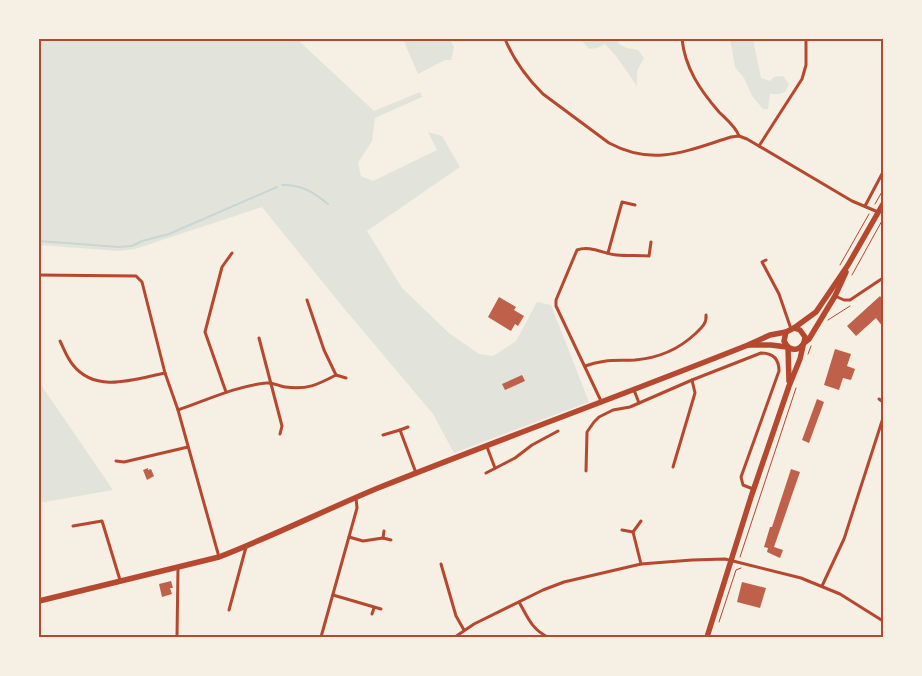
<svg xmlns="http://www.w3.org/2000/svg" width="922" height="676" font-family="'Space Grotesk',sans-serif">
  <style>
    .green { fill: #e2e4dc }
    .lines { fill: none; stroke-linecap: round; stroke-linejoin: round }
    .stream { stroke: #c9d6d2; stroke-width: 2 }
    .building { fill: #bf614a }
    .path { stroke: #b5482f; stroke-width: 1 }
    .minor { stroke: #b5482f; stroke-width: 3 }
    .primary { stroke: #b5482f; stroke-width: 5.5 }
    .neatline { fill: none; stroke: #b5482f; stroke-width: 2 }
  </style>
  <rect width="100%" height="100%" fill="#f6efe4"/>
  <g class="green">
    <polygon points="39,39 300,39 300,42 374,111 420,92 422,97 375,118 372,141 358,163 361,176 373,181 437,150 428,132 442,136 460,167 367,231 402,288 449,333 479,354 493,356 516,341 537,302 551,305 589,402 454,453 433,414 342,306 262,207 135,249 118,251 39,245"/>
    <polygon points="403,39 450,39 454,47 451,60 445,60 418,74"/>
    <polygon points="581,39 617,39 619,44 627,48 638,50 644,58 637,71 637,86 616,56 605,44 597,48 589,49"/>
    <polygon points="730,39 753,39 761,78 770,81 774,77 783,76 789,84 785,92 779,94 770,94 768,109 763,109 752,96 744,78 735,67"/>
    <polygon points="39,382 113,490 39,503"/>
  </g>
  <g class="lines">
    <g class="stream">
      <path d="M 282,185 C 303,185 313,192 328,204"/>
      <polyline points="39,241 118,247 132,246 142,241 169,234 277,187"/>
    </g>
  </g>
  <g class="building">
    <polygon points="880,296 883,300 883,327 876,318 856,336 847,326"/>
    <polygon points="499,297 516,307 514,310 524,316 518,326 515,324 511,331 488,317"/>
    <polygon points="835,349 851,354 847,366 855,369 851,380 843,378 839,390 824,385"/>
    <polygon points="522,375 525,381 505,390 502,384"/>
    <polygon points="817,399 824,402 809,443 802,440"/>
    <polygon points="148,468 148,470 151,469 154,476 147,480 143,470"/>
    <polygon points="791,469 800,472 774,547 783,550 780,558 767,552 768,548 764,547 770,527 772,527"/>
    <polygon points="171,581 173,588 170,588 172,594 162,597 159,584"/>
    <polygon points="742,582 766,588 760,608 737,602"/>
  </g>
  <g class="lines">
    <g class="path">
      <polyline points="875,204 883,190"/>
      <polyline points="840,265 869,214"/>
      <polyline points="852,275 883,219"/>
      <polyline points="828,320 850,306"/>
      <polyline points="808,354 811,346"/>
      <polyline points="740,557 796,388"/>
      <polyline points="719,622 736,570 741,568"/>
    </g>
    <g class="minor">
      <path d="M 505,39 C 514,61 526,77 543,94 L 609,143 C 654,167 686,151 731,137 L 739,136 L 747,139 L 852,201 L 878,212"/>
      <path d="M 682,39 C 685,68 700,90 719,112 C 726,119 736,127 739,136"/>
      <polyline points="759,146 802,79 806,65 806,39"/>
      <polyline points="865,206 883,172"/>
      <polyline points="608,253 622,202 635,205"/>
      <polyline points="766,260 762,262 779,294 791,329"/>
      <polyline points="39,275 136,276 142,282 165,373 178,410 219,557"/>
      <polyline points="835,296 844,300 850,300 883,278"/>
      <polyline points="307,300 324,350 336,375"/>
      <polyline points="259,338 282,426 280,434"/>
      <path d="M 60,341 C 64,349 67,358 73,365 C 96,394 135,379 165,373"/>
      <path d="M 585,366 C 605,359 615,361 635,360 C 658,358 678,350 695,334 C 701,328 707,324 706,315"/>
      <polyline points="634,390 639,403"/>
      <polyline points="226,392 205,332 222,267 232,253"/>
      <polyline points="879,399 883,402"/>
      <path d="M 601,401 L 556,306 L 556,300 L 577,250 C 590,245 604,254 617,255 C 628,256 639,255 649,256 L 651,242"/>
      <path d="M 178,410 C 207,400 236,386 266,383 C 273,382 278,386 285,387 C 307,390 317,385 336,375 L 346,378"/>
      <polyline points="400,430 408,427"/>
      <polyline points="383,435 400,430 416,473"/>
      <polyline points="487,447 495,468"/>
      <polyline points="116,461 124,462 188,447"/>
      <polyline points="673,467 695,393 692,380"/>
      <path d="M 586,471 L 587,432 L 594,422 L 599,417 L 613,410 L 630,407 L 692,380 L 761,353 C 773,353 779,359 779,371 L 741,477 L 743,485 L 753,489"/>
      <polyline points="486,473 515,458 532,445 558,431"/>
      <polyline points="73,526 102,521 120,580"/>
      <polyline points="622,530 633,532 641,521"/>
      <polyline points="633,532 641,564"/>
      <polyline points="349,537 363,541 383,538 391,540"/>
      <polyline points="383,538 384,531"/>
      <polyline points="441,564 456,616 464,630"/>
      <polyline points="822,586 844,539 883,418"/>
      <polyline points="333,595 381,609"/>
      <path d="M 519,602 C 527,616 532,630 548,637"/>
      <polyline points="229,610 246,547"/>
      <polyline points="372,614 374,608"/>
      <polyline points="177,637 178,568"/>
      <polyline points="321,637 357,508 356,498"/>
      <polyline points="455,637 474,624 543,590 564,582 641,564 692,560 725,559 801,578 840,594 883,621"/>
    </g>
    <g class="primary">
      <path d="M 786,332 L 784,341 C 790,354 804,351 805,337 L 800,330 L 794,328"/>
      <polyline points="804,343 809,339 835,296 846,272"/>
      <polyline points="749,345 771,345 787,347"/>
      <polyline points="788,348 789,381"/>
      <path d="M 39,601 L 219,557 C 273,536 325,510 378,488 C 501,439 625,394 748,345 L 770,335 L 786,332 L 794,328 L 816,312 L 848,265 L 883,204"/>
      <polyline points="707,637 751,497 789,386 800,359 803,346"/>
    </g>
  </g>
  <rect width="922" height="676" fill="none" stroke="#f6efe4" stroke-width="80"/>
  <rect x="40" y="40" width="842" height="596" class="neatline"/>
</svg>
